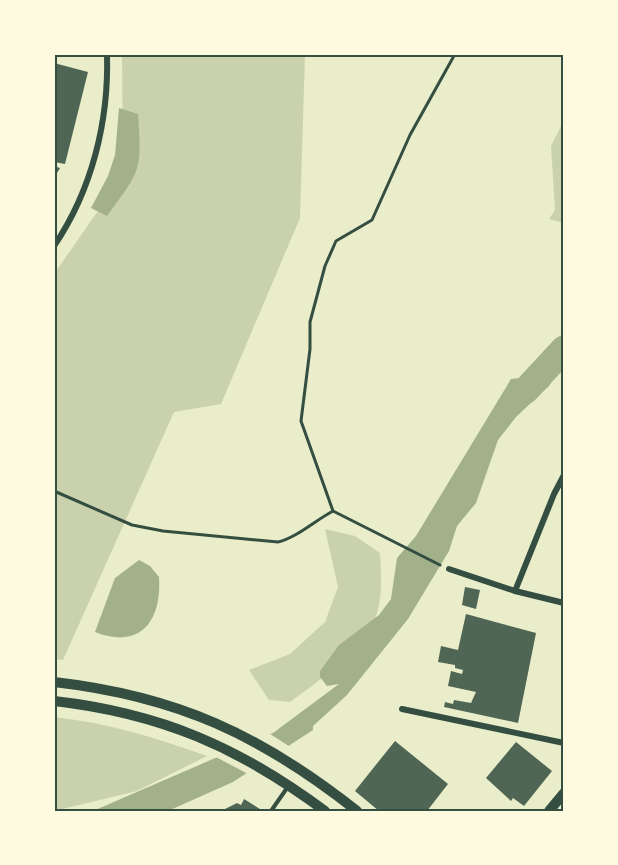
<svg xmlns="http://www.w3.org/2000/svg" width="618" height="865" font-family="Figtree,sans-serif">
  <style>
    .green { fill: #cad2ad }
    .water { fill: #a3b18a }
    .pier { fill: #e9edc9 }
    .lines { fill: none; stroke-linecap: round; stroke-linejoin: round }
    .river { stroke: #a3b18a; stroke-width: 27 }
    .building { fill: #4f6655 }
    .path { stroke: #344e41; stroke-width: 3 }
    .service { stroke: #344e41; stroke-width: 4 }
    .minor { stroke: #344e41; stroke-width: 6 }
    .primary { stroke: #344e41; stroke-width: 10 }
    .neatline { fill: none; stroke: #344e41; stroke-width: 2 }
  </style>
  <rect width="100%" height="100%" fill="#e9edc9"/>
  <g class="green">
    <polygon points="122,54 305,54 300,218 221,404 174,412 63,660 54,659 54,274 123,175"/>
    <polygon points="564,120 564,223 549,219 555,210 551,146"/>
    <path d="M 325,529 L 355,536 L 380,553 C 381,573 383,593 377,613 C 367,647 318,682 290,702 L 269,700 L 249,670 L 290,654 L 325,622 L 338,587 Z"/>
    <path d="M 54,717 C 108,723 157,738 207,756 L 137,791 L 54,811 Z"/>
  </g>
  <g class="water">
    <path d="M 119,108 L 138,114 C 142,171 141,170 107,216 L 91,208 L 108,176 L 115,155 Z"/>
    <polygon points="544,356 559,369 549,386 516,417 498,440 476,503 457,526 449,551 408,619 347,695 313,726 313,730 233,782 168,811 93,811 273,733 339,684 327,686 320,677 320,671 339,645 379,615 391,599 397,558 416,536 511,379 520,378"/>
    <path d="M 139,560 L 150,566 L 159,577 C 162,621 140,650 95,632 L 115,578 Z"/>
  </g>
  <polygon class="pier" points="267,732 292,748 250,775 212,755"/>
  <g class="lines">
    <polyline class="river" points="526,390 564,349"/>
  </g>
  <g class="building">
    <polygon points="54,63 88,72 65,164 54,162"/>
    <polygon points="54,166 60,168 54,178"/>
    <polygon points="465,587 480,590 476,609 462,605"/>
    <polygon points="466,614 536,633 518,723 444,707 445,702 453,704 454,700 471,703 476,692 448,686 451,671 462,674 463,670 455,668 455,665 438,662 441,646 458,650"/>
    <polygon points="395,741 448,784 427,811 379,811 355,791"/>
    <polygon points="516,742 552,771 524,806 513,798 511,801 486,778"/>
    <polygon points="244,799 263,811 221,811 237,803 241,805"/>
  </g>
  <g class="lines">
    <g class="path">
      <path d="M 54,491 L 132,525 L 163,531 L 278,542 C 296,538 316,520 333,511"/>
      <polyline points="440,565 333,511 301,421 310,349 310,322 325,266 336,241 372,220 410,135 455,54"/>
    </g>
    <polyline class="service" points="271,811 287,788"/>
    <g class="minor">
      <path d="M 54,246 C 92,190 109,121 107,54"/>
      <polyline points="449,569 515,591 564,603"/>
      <polyline points="515,591 554,494 564,475"/>
      <polyline points="402,709 564,743"/>
    </g>
    <g class="primary">
      <path d="M 54,682 C 177,696 261,735 357,811"/>
      <path d="M 54,701 C 160,713 239,747 325,811"/>
      <polyline points="549,811 564,793"/>
    </g>
  </g>
  <rect width="618" height="865" fill="none" stroke="#fefae0" stroke-width="111"/>
  <rect x="56" y="56" width="506" height="754" class="neatline"/>
</svg>
